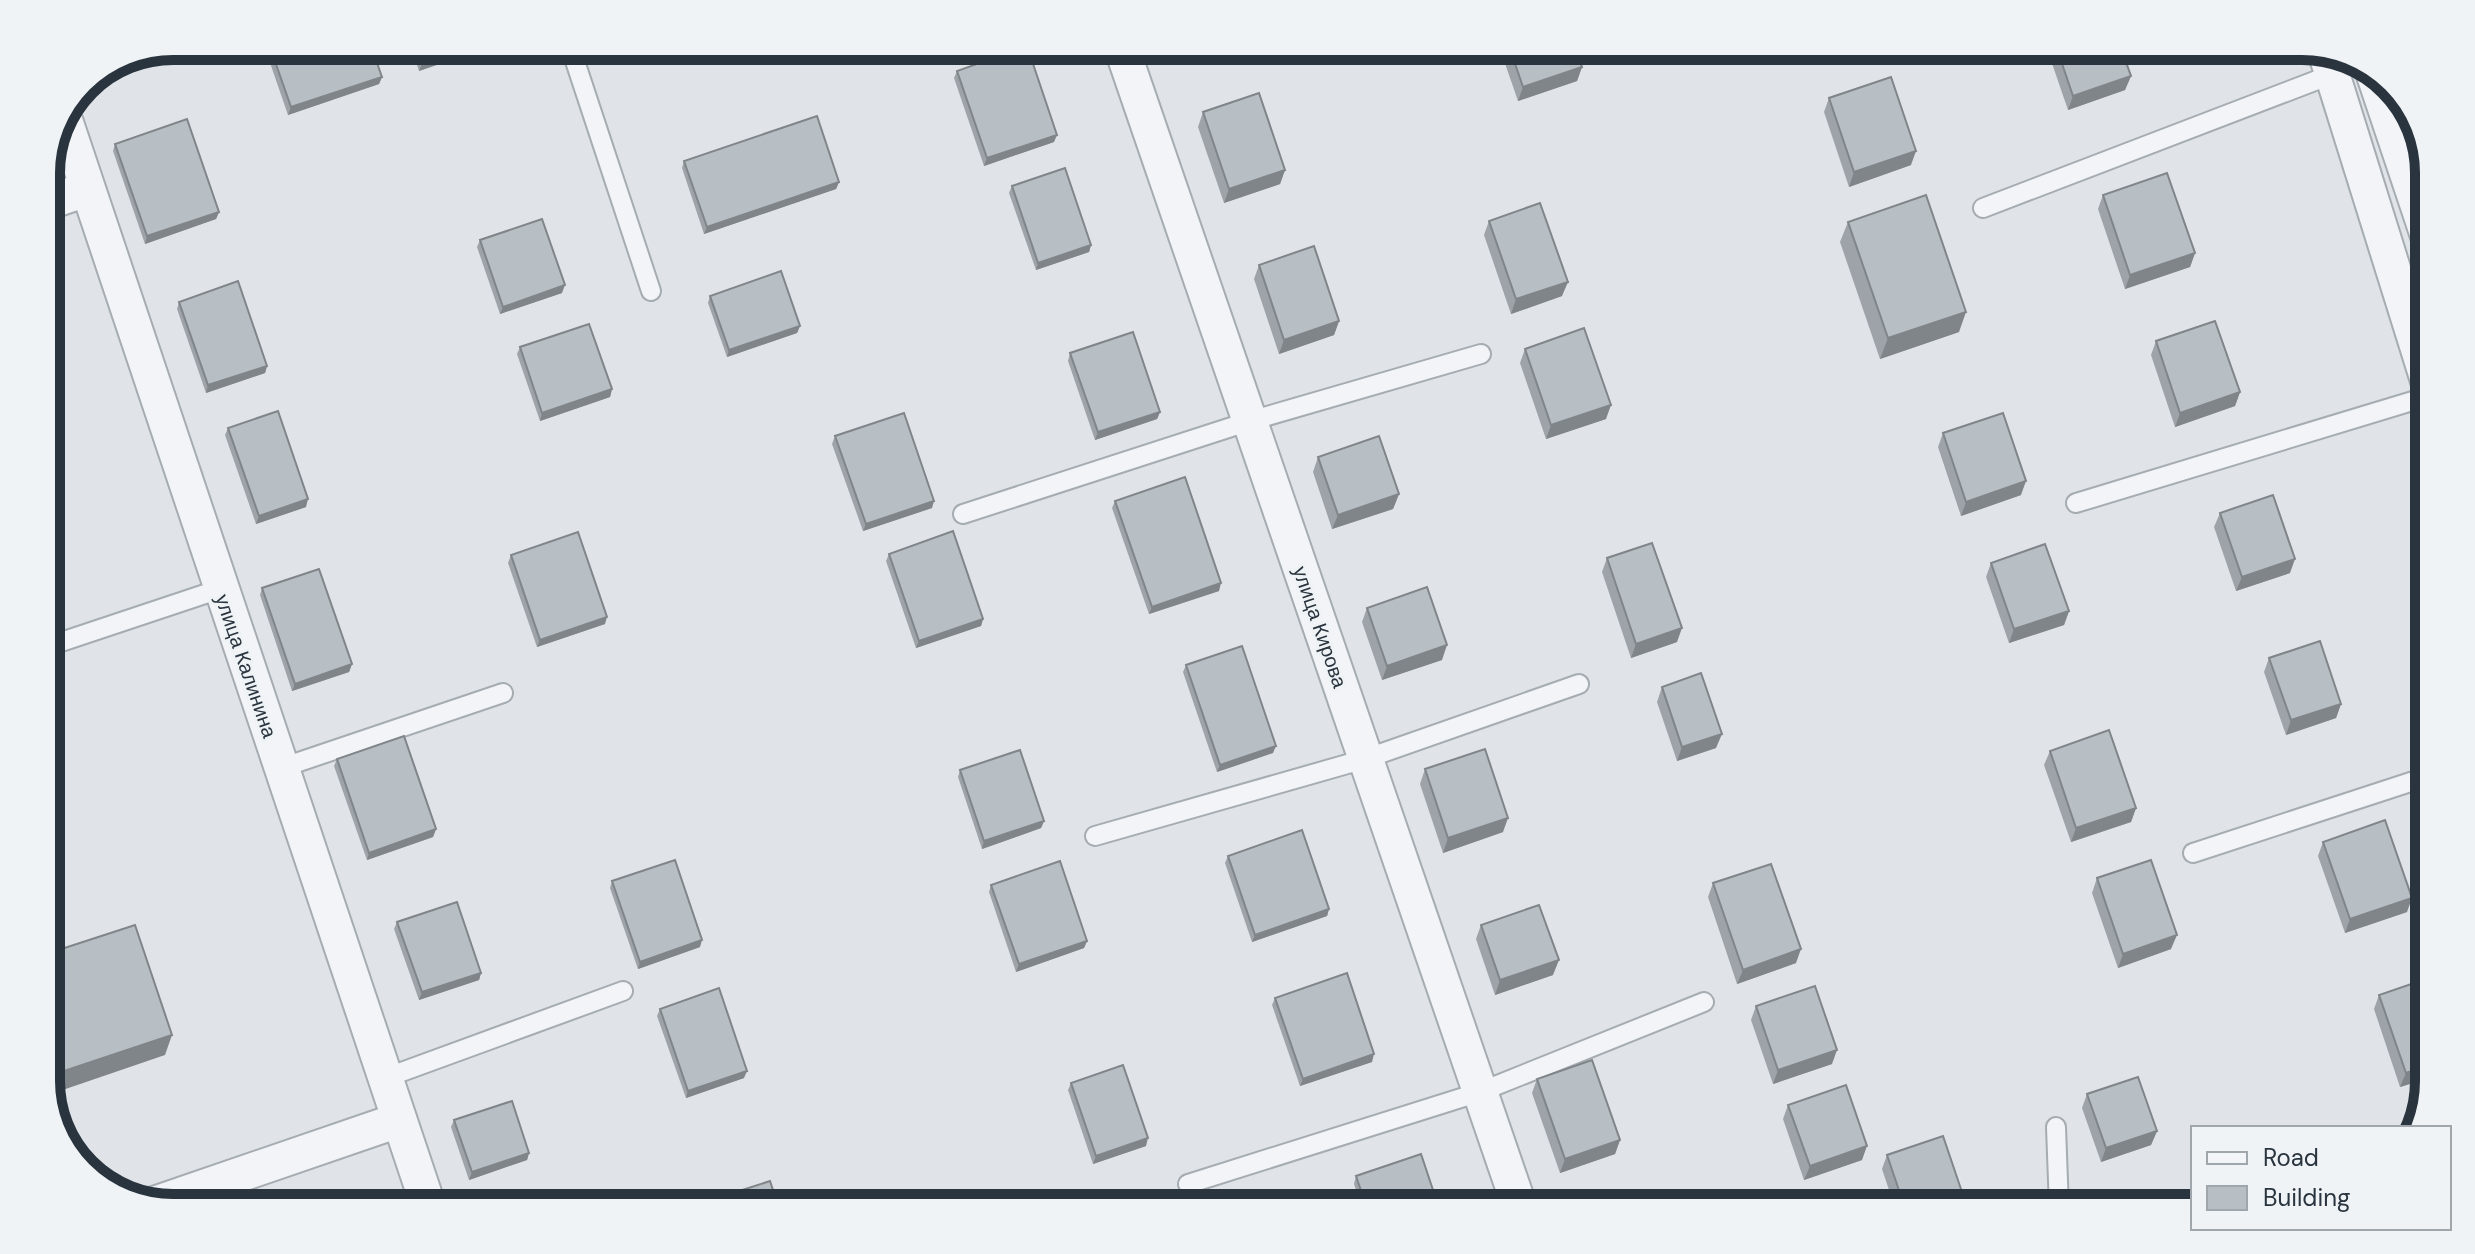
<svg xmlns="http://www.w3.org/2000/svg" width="2475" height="1254" font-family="'DM Sans',sans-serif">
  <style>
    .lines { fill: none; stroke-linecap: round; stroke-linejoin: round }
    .lane-casing { stroke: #a5acb2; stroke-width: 22 }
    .street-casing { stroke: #a5acb2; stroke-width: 38 }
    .lane { stroke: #f2f4f7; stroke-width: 18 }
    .street { stroke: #f2f4f7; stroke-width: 34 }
    .wall { fill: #9da3a9 }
    .shaded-wall { fill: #808589 }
    .building { fill: #b7bec4; stroke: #808589; stroke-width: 2 }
    .labels { text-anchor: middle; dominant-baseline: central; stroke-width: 6; stroke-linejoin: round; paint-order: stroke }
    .street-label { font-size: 20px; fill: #29343e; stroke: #eff3f6 }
    .rim { fill: none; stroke: #29343e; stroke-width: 10 }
  </style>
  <rect width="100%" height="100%" fill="#e0e4e8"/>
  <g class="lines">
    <g class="lane-casing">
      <g id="lane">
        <polyline points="570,46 651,291"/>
        <polyline points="1629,46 1631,51"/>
        <polyline points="1983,208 2333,74"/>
        <polyline points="2076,503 2429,396"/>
        <polyline points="963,514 1250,421 1481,354"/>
        <polyline points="46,647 220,589"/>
        <polyline points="281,768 503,693"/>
        <polyline points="1095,836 1365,759 1579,684"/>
        <polyline points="2193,853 2429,776"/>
        <polyline points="385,1078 623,991"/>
        <polyline points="2056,1127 2059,1208"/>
        <polyline points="1188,1184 1480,1092 1704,1002"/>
      </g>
    </g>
    <g class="street-casing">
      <g id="street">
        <polyline points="1121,46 1520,1208"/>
        <polyline points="2325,51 2429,384"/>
        <polyline points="2373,72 2429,239"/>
        <polyline points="66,123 429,1208"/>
        <polyline points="46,203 87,189"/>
        <polyline points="154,1204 399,1120"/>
      </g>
    </g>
    <use href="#lane" class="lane"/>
    <use href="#street" class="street"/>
  </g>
  <g class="wall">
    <polygon points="411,46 486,46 486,48 419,71"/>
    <polygon points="1180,46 1231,46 1185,62"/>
    <polygon points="1499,46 1575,46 1582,67 1577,81 1518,101"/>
    <polygon points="1718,46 1755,46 1722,57"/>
    <polygon points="2046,46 2120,46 2131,76 2125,90 2068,110"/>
    <polygon points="271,50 382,77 379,84 288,115 268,57"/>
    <polygon points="957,71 1054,142 984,166 954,78"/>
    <polygon points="1829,98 1911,165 1849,187 1824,112"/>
    <polygon points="1203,112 1285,170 1280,184 1224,203 1198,127"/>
    <polygon points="115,144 219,212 216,219 145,244 113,151"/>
    <polygon points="684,161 839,182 836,189 704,234 682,168"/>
    <polygon points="1012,186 1091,245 1089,252 1036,270 1009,193"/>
    <polygon points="2103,195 2195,253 2190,267 2125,289 2098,209"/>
    <polygon points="1489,221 1562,296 1511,314 1484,235"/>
    <polygon points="1848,222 1959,332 1880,359 1840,242"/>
    <polygon points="480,240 562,293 500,314 477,247"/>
    <polygon points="1259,265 1339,321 1334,335 1279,354 1254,279"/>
    <polygon points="710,296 800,326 797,333 727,357 708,303"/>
    <polygon points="179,302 267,366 265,373 206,393 177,309"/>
    <polygon points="2156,341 2240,392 2235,406 2175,427 2151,355"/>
    <polygon points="520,347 612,389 610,397 540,421 517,354"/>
    <polygon points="1525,349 1606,419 1546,439 1520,363"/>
    <polygon points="1070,353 1160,412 1157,419 1095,440 1068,361"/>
    <polygon points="228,428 306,507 256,524 225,435"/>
    <polygon points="1943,433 2021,495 1961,516 1938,447"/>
    <polygon points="835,436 932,508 863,531 832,444"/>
    <polygon points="1318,457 1399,494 1393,509 1332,529 1313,472"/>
    <polygon points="1115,501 1219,591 1149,614 1112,508"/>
    <polygon points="2220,513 2290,573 2236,591 2214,527"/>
    <polygon points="889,554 983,619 981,626 916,648 886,561"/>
    <polygon points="511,555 605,624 537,647 508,563"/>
    <polygon points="1607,558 1677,642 1631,658 1602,572"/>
    <polygon points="1991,563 2069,611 2064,625 2009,643 1986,577"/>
    <polygon points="262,588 352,664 349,672 292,691 260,595"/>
    <polygon points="1367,608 1442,660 1382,680 1362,622"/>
    <polygon points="2269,658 2341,704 2336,718 2286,735 2264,672"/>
    <polygon points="1186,665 1273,753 1217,772 1183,672"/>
    <polygon points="1662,687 1716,748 1677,761 1657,702"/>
    <polygon points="2050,751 2136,808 2131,822 2071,842 2044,765"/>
    <polygon points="337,759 436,829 433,837 367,860 334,766"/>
    <polygon points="1425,769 1503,832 1443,853 1420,784"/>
    <polygon points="960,770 1044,821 1041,828 982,849 958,777"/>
    <polygon points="2323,842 2407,912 2345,933 2318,856"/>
    <polygon points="1228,856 1329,909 1327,916 1252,942 1225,863"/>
    <polygon points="2097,878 2171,949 2118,968 2092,893"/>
    <polygon points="612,881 700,947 638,969 610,888"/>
    <polygon points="1713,883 1796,963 1737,984 1708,897"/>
    <polygon points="991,885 1087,941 1084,948 1016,972 989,892"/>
    <polygon points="397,922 481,973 479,980 419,1000 394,929"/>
    <polygon points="1481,925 1553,975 1495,995 1476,939"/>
    <polygon points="2379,995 2429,1078 2400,1087 2374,1009"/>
    <polygon points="1275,998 1372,1062 1300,1086 1272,1005"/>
    <polygon points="1756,1006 1832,1064 1773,1084 1751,1020"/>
    <polygon points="660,1009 744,1078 686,1098 657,1016"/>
    <polygon points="1537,1079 1620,1140 1615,1154 1560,1173 1532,1093"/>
    <polygon points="1071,1083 1146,1146 1093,1164 1068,1090"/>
    <polygon points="2087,1094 2157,1131 2151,1145 2101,1162 2082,1108"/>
    <polygon points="1788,1105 1862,1160 1804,1180 1783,1119"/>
    <polygon points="454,1120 529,1153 527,1160 469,1180 451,1127"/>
    <polygon points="1887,1155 1957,1206 1951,1208 1895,1208 1882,1169"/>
    <polygon points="1356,1176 1439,1208 1362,1208 1354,1184"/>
  </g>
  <g class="shaded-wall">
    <polygon points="473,46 486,46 486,48 419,71 422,64"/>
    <polygon points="1196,46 1231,46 1185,62 1190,48"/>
    <polygon points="1726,46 1755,46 1722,57"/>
    <polygon points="1582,67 1577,81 1518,101 1523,87"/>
    <polygon points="2131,76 2125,90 2068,110 2073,96"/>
    <polygon points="382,77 379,84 288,115 291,107"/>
    <polygon points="1057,135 1054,142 984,166 987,158"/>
    <polygon points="1916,151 1911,165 1849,187 1854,172"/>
    <polygon points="1285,170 1280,184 1224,203 1229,189"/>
    <polygon points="839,182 836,189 704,234 707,227"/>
    <polygon points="219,212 216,219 145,244 147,236"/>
    <polygon points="1091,245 1089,252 1036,270 1038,263"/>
    <polygon points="2195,253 2190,267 2125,289 2130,275"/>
    <polygon points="1568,282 1562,296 1511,314 1516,299"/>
    <polygon points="565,285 562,293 500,314 503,307"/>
    <polygon points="1966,312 1959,332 1880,359 1888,338"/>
    <polygon points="1339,321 1334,335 1279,354 1284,340"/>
    <polygon points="800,326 797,333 727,357 729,350"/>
    <polygon points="267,366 265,373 206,393 208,385"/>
    <polygon points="612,389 610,397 540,421 542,413"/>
    <polygon points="2240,392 2235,406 2175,427 2180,413"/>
    <polygon points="1611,405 1606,419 1546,439 1551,425"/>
    <polygon points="1160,412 1157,419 1095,440 1098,432"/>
    <polygon points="2026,481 2021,495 1961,516 1966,502"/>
    <polygon points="1399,494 1393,509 1332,529 1338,515"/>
    <polygon points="308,499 306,507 256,524 259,516"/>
    <polygon points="934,501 932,508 863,531 866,524"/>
    <polygon points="2295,559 2290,573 2236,591 2242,577"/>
    <polygon points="1221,583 1219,591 1149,614 1152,607"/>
    <polygon points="2069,611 2064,625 2009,643 2014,629"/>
    <polygon points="607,617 605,624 537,647 540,640"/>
    <polygon points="983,619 981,626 916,648 919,641"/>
    <polygon points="1682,628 1677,642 1631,658 1636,644"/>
    <polygon points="1447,645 1442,660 1382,680 1387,666"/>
    <polygon points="352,664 349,672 292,691 295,684"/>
    <polygon points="2341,704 2336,718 2286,735 2291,720"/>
    <polygon points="1722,734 1716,748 1677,761 1682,747"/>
    <polygon points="1276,746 1273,753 1217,772 1220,765"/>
    <polygon points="61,792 56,806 46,809 46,797"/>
    <polygon points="2136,808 2131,822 2071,842 2076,828"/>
    <polygon points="1508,818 1503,832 1443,853 1448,838"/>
    <polygon points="1044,821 1041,828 982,849 984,841"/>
    <polygon points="436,829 433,837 367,860 369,853"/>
    <polygon points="2412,898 2407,912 2345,933 2350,919"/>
    <polygon points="1329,909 1327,916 1252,942 1255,935"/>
    <polygon points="2177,935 2171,949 2118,968 2123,954"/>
    <polygon points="702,940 700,947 638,969 640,962"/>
    <polygon points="1087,941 1084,948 1016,972 1019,964"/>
    <polygon points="1801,949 1796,963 1737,984 1743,970"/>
    <polygon points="1559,960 1553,975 1495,995 1500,980"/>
    <polygon points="481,973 479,980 419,1000 422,992"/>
    <polygon points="172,1035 165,1055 48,1095 46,1089 46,1077"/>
    <polygon points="1837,1050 1832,1064 1773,1084 1778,1070"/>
    <polygon points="1374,1054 1372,1062 1300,1086 1303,1079"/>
    <polygon points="2429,1065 2429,1078 2400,1087 2406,1073"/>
    <polygon points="747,1071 744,1078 686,1098 688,1091"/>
    <polygon points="2157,1131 2151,1145 2101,1162 2106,1148"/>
    <polygon points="1148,1138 1146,1146 1093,1164 1096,1156"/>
    <polygon points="1620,1140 1615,1154 1560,1173 1565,1159"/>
    <polygon points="1867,1146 1862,1160 1804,1180 1810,1166"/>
    <polygon points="529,1153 527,1160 469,1180 472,1172"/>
    <polygon points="1962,1192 1957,1206 1951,1208 1914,1208"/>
  </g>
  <g class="building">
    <polygon points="283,46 371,46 382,77 291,107 271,50"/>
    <polygon points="416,46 473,46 422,64"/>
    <polygon points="1027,46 1057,135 987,158 957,71"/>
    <polygon points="1509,46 1575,46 1582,67 1523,87"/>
    <polygon points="2056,46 2120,46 2131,76 2073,96"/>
    <polygon points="1891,77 1916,151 1854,172 1829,98"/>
    <polygon points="1259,93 1285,170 1229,189 1203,112"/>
    <polygon points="817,116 839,182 707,227 684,161"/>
    <polygon points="187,119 219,212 147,236 115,144"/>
    <polygon points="1065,168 1091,245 1038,263 1012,186"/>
    <polygon points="2167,173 2195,253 2130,275 2103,195"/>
    <polygon points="1926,195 1966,312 1888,338 1848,222"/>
    <polygon points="1540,203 1568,282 1516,299 1489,221"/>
    <polygon points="542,219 565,285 503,307 480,240"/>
    <polygon points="1314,246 1339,321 1284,340 1259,265"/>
    <polygon points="781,271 800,326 729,350 710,296"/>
    <polygon points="238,281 267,366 208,385 179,302"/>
    <polygon points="2215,321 2240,392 2180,413 2156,341"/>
    <polygon points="589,324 612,389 542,413 520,347"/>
    <polygon points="1584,328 1611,405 1551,425 1525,349"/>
    <polygon points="1133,332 1160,412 1098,432 1070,353"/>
    <polygon points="278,411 308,499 259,516 228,428"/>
    <polygon points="904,413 934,501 866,524 835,436"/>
    <polygon points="2003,413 2026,481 1966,502 1943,433"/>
    <polygon points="1379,436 1399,494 1338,515 1318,457"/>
    <polygon points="1185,477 1221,583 1152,607 1115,501"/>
    <polygon points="2273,495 2295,559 2242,577 2220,513"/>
    <polygon points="953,531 983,619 919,641 889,554"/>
    <polygon points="578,532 607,617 540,640 511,555"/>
    <polygon points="1652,543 1682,628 1636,644 1607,558"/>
    <polygon points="2045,544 2069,611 2014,629 1991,563"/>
    <polygon points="319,569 352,664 295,684 262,588"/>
    <polygon points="1427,587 1447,645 1387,666 1367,608"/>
    <polygon points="2320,641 2341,704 2291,720 2269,658"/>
    <polygon points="1242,646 1276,746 1220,765 1186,665"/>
    <polygon points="1701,673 1722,734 1682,747 1662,687"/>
    <polygon points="2109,730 2136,808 2076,828 2050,751"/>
    <polygon points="404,736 436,829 369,853 337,759"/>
    <polygon points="46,749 61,792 46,797"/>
    <polygon points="1485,749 1508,818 1448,838 1425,769"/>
    <polygon points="1020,750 1044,821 984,841 960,770"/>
    <polygon points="2385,820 2412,898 2350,919 2323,842"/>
    <polygon points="1302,830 1329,909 1255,935 1228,856"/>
    <polygon points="675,860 702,940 640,962 612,881"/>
    <polygon points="2151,860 2177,935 2123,954 2097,878"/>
    <polygon points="1060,861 1087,941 1019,964 991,885"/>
    <polygon points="1771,864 1801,949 1743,970 1713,883"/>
    <polygon points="457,902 481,973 422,992 397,922"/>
    <polygon points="1539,905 1559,960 1500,980 1481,925"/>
    <polygon points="135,925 172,1035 46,1077 46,954"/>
    <polygon points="1347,973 1374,1054 1303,1079 1275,998"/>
    <polygon points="2429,978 2429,1065 2406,1073 2379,995"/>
    <polygon points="1815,986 1837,1050 1778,1070 1756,1006"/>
    <polygon points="719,988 747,1071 688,1091 660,1009"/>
    <polygon points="1592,1060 1620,1140 1565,1159 1537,1079"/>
    <polygon points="1123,1065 1148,1138 1096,1156 1071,1083"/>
    <polygon points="2138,1077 2157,1131 2106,1148 2087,1094"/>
    <polygon points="1846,1085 1867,1146 1810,1166 1788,1105"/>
    <polygon points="512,1101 529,1153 472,1172 454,1120"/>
    <polygon points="1943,1136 1962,1192 1914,1208 1905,1208 1887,1155"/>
    <polygon points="1421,1154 1439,1208 1367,1208 1356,1176"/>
    <polygon points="770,1181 779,1208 714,1208 711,1200"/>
    <polygon points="2184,1198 2187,1208 2153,1208"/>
    <polygon points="1182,1200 1184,1208 1158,1208"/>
  </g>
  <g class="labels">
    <g class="street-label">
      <text transform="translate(1320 627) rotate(71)">улица Кирова</text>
      <text transform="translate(246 666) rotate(71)">улица Калинина</text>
    </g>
  </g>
  <path d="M0 0H2475V1254H0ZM173 60H2302A113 113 0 0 1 2415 173V1081A113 113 0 0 1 2302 1194H173A113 113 0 0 1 60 1081V173A113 113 0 0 1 173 60Z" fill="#eff3f6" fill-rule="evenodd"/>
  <path class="rim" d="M173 60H2302A113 113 0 0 1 2415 173V1081A113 113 0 0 1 2302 1194H173A113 113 0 0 1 60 1081V173A113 113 0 0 1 173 60Z"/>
  <rect x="2191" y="1126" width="260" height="104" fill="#eff3f6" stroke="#a0a7ac" stroke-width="2"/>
  <rect x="2207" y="1152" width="40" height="12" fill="#f2f4f7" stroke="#a0a7ac" stroke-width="2"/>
  <text x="2263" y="1166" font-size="24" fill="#29343e">Road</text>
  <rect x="2207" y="1186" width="40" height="24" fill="#b7bec4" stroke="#a0a7ac" stroke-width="2"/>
  <text x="2263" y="1206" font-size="24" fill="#29343e">Building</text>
</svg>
